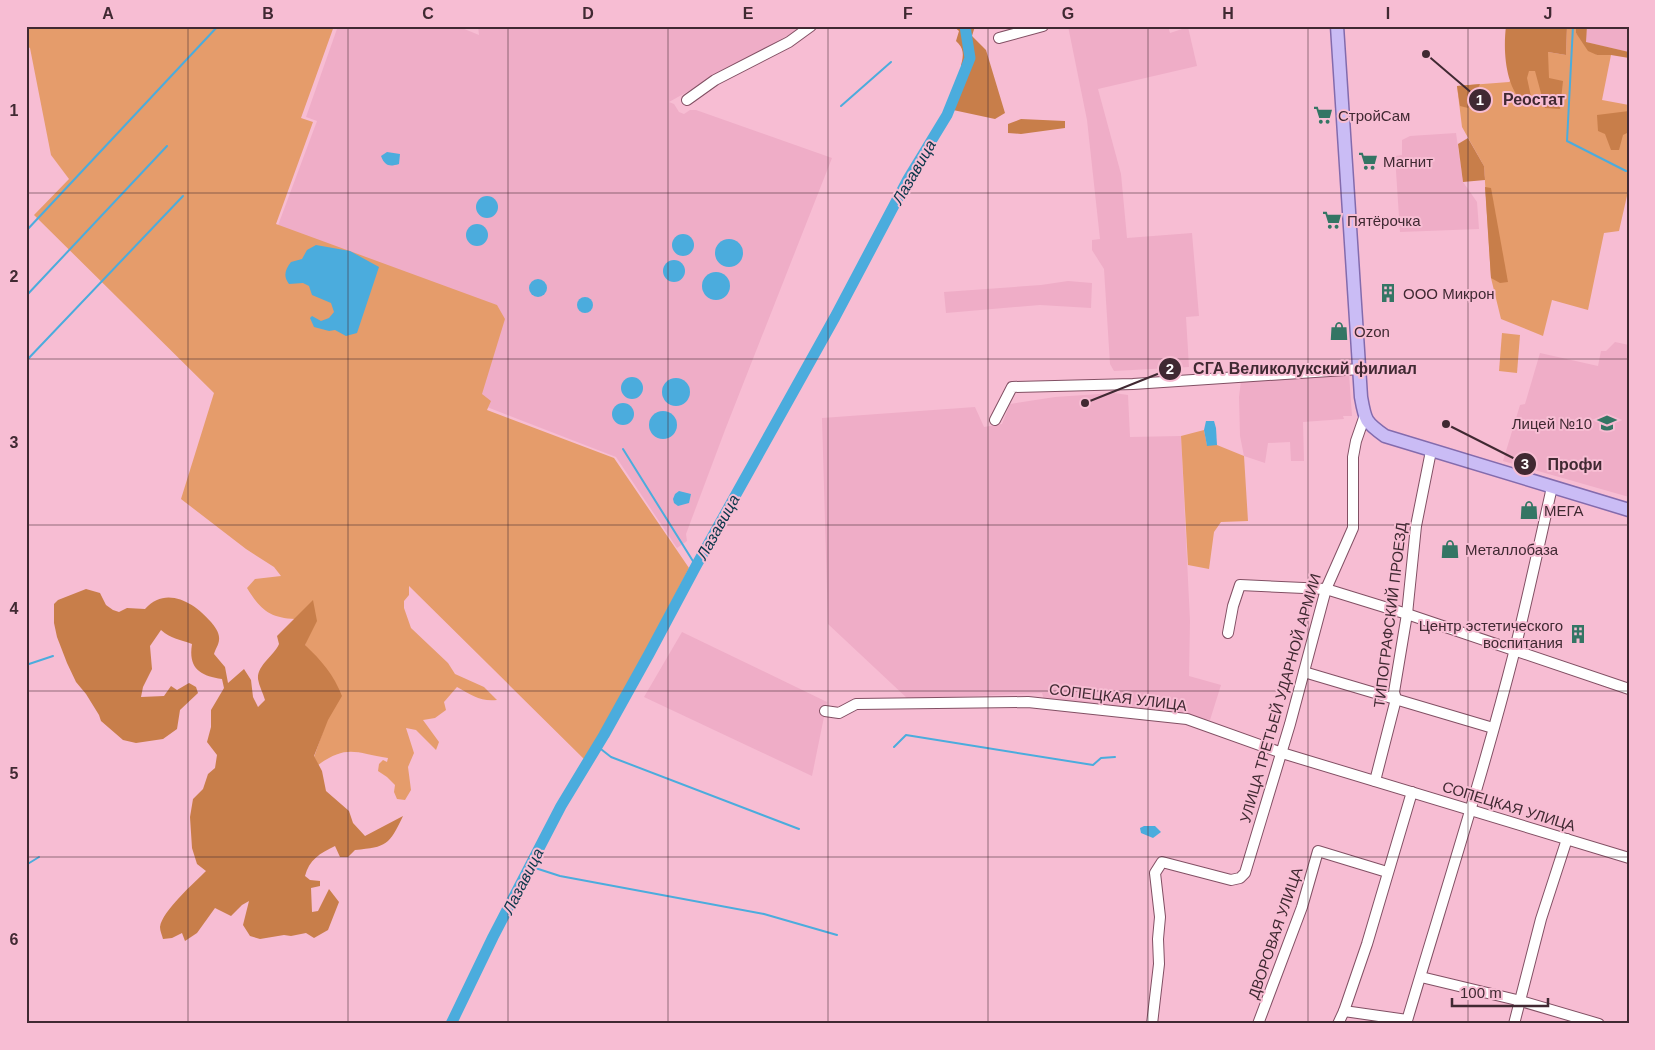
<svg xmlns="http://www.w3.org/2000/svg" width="1655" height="1050" font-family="Arial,sans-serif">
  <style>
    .built { fill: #efadc7 }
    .green { fill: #e59c6b }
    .forest { fill: #c87e4a }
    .water { fill: #4bacdd }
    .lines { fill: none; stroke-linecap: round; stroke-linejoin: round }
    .stream { stroke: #4bacdd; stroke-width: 2 }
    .river { stroke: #4bacdd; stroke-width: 11 }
    .minor-casing { stroke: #825064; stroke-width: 12 }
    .major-casing { stroke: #836bad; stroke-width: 15 }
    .minor { stroke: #fff; stroke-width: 10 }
    .major { stroke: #cabcf5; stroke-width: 12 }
    .grid { fill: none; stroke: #402932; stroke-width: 1; stroke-opacity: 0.55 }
    .labels { text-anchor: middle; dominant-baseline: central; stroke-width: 4; stroke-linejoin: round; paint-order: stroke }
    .poi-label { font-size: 15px; fill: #402932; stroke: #f7bdd3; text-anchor: start }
    .street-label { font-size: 15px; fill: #402932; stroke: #f7bdd3 }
    .water-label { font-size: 16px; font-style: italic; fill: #0c374b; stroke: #f7bdd3 }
    .leader { fill: none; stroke: #402932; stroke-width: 2 }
    .callout-dot { fill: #402932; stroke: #f7bdd3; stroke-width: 2 }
    .mark-label { font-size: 15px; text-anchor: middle; font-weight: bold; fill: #fff }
    .callout-label { font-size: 16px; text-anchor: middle; font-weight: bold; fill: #402932; stroke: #f7bdd3; stroke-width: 4; stroke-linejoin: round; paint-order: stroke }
    .neatline { fill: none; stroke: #402932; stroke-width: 2 }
    .grid-label { font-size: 16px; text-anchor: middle; font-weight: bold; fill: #402932 }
  </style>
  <rect width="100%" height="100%" fill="#f7bdd3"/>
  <g class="built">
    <polygon points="338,26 457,26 479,35 478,26 805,26 669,102 674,104 679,112 684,114 690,110 696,110 832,158 725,430 686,534 687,541 677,548 616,457 487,407 268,252 317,121 306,117"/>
    <polygon points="1068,26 1168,26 1170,33 1188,27 1197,66 1098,89 1121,174 1127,238 1192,233 1199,316 1186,317 1189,367 1114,371 1110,364 1104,269 1092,250 1092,240 1100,239 1087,120"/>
    <polygon points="1587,26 1629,26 1629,52 1585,42"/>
    <polygon points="1456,133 1463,182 1477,202 1479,229 1400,232 1395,156 1402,155 1402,140 1410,136"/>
    <polygon points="1068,281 1092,283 1091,308 1040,305 946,313 944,292 1041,285"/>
    <polygon points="1615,342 1629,345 1629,497 1503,461 1520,405 1525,404 1540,353 1598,366 1601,351 1606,351"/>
    <polygon points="1349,374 1352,416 1343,416 1344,419 1303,422 1304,461 1291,461 1290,442 1268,443 1265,463 1244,456 1240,436 1239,397 1241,381"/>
    <polygon points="1114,393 1128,395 1130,437 1181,436 1190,621 1189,676 1221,685 1210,720 1172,712 1101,707 1101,703 1044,700 1042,693 908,699 828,624 822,418 975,407 984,427 1002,424 1010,404 1055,397"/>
    <polygon points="682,632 827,702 812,776 644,697"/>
  </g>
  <g class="green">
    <path d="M 26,26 L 334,26 L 301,118 L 313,122 L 276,224 L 497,305 L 505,319 L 482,394 L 491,401 L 487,410 L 614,458 L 689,568 L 587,762 L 409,586 L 409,595 L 404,601 L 404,608 L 411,628 L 448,663 L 455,674 L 484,687 L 497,700 C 481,702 471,695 457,687 L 444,702 L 446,710 L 435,718 L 423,720 L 439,742 L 436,750 L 416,730 L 406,728 L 414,753 L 408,767 L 411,790 L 405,800 L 397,799 L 394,792 L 395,785 L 387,777 L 378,771 L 379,764 L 383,760 L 387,762 L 388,758 C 356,753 347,744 318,765 L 314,757 L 327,720 L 305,645 L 313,601 L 295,619 C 269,618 260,609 247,588 L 255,579 L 281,576 L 274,567 L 246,549 L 181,499 L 214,393 L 34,215 L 69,179 L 51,155 L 30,48 L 26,46 Z"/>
    <polygon points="1567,26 1576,26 1576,33 1597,55 1611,55 1602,100 1629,105 1629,187 1619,231 1604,233 1588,310 1552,300 1543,336 1501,319 1491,278 1484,166 1462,127 1457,86 1509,82 1548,52 1566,55"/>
    <polygon points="1502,333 1520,335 1517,373 1499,371"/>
    <polygon points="1204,430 1207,445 1217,445 1244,456 1248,521 1221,522 1214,532 1209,569 1188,565 1181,436"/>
  </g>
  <g class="forest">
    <path d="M 953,26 L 975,26 L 972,36 L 986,50 L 1005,113 L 995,119 L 953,110 L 949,104 C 949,100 949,95 952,91 C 958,82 966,77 961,65 C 964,55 964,48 956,41 L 959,31 Z"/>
    <path d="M 1506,26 L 1567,26 L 1566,55 L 1548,52 L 1549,78 L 1563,81 L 1560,109 L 1545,108 L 1535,71 L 1529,71 L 1527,78 L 1532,101 L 1525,105 C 1505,87 1503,51 1506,26 Z"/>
    <polygon points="1576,26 1587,26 1586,42 1629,52 1629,58 1611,55 1597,55 1588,51 1576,33"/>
    <polygon points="1480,84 1468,108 1460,106 1457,86"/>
    <polygon points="1629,111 1629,132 1623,135 1619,150 1611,150 1605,134 1598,131 1597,115"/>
    <polygon points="1021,119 1065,121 1065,128 1021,134 1008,133 1008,124"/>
    <polygon points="1468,138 1484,166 1485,180 1463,182 1458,144"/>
    <polygon points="1485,187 1491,188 1508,282 1500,283 1491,278"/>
    <path d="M 86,589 L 100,593 L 106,605 L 113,610 L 119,612 L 127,608 L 145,609 C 166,585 195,603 211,622 C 215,627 220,633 219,640 C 219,644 215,650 214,654 L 225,667 L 228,683 L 244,669 L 251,680 L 253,697 L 258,707 L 265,700 C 263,693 259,686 258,679 C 257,665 274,656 279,644 L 277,636 L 313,600 L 317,621 L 305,645 C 321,660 334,675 342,696 L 328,720 L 314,756 L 322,771 L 326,791 L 349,811 L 353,823 L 365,836 L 403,816 C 389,845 387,847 355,850 L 348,857 L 340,857 L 335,846 C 320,853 309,860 305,876 L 310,880 L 320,881 L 320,886 L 311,888 L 312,912 L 318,911 L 329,889 L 339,902 L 328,930 L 314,938 L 306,933 L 291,936 L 284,935 L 260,939 L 250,936 L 243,925 L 249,901 L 242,905 L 231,916 L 215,908 L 197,933 L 185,941 L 182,933 L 172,938 L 163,939 C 162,935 160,931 160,927 C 162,911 195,882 206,871 L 197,864 L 192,848 L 190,817 L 193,799 L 203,789 L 208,774 L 215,768 L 217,755 L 207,742 L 211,727 L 211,710 L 224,688 L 222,679 C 200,676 188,668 192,644 C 179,639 171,639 161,630 L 150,646 L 152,669 L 143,687 L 141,697 L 164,696 L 171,686 L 177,690 L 189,683 L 196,687 L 198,693 L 180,710 L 177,729 L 163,739 L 136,743 L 123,740 L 101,721 L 99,715 L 86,694 L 76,682 L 67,663 L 57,637 L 54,623 L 54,604 L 58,600 Z"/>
  </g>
  <g class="water">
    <path d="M 387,152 L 400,154 L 399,164 C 389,167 385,166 381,156 Z"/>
    <circle cx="487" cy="207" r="11"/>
    <circle cx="477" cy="235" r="11"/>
    <circle cx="683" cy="245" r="11"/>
    <circle cx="729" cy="253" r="14"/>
    <path d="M 316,245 L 350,251 L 379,267 L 357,333 L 346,336 L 335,330 L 329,331 L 314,327 L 310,318 L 312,316 L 321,321 L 329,318 L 334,312 L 331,303 L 312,295 L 309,286 L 303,283 L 289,284 C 283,276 285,270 291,262 L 302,259 L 307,250 Z"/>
    <circle cx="674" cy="271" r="11"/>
    <circle cx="716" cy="286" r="14"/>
    <circle cx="538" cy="288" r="9"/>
    <circle cx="585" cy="305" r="8"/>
    <circle cx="632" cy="388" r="11"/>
    <circle cx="676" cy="392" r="14"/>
    <circle cx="623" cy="414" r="11"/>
    <circle cx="663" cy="425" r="14"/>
    <polygon points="1206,421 1214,421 1216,428 1217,445 1207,446 1204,430"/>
    <polygon points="679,491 691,494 689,503 678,506 674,503 673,499 675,494"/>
    <polygon points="1144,826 1155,826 1161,832 1153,838 1141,833 1140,828"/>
  </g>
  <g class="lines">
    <g class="stream">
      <polyline points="1573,26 1567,141 1626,171"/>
      <polyline points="841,106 891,62"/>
      <polyline points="26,231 218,26"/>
      <polyline points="26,296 167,146"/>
      <polyline points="26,361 183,196"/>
      <polyline points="623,449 696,566"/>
      <polyline points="26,665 53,656"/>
      <polyline points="597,746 611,757 799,829"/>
      <polyline points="894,747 906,735 1093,765 1101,758 1115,757"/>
      <polyline points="26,865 39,857"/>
      <polyline points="529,866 560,876 764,914 837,935"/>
    </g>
    <polyline class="river" points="451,1024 493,937 561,806 604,735 649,654 696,566 835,317 908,179 947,115 970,58 965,26"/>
    <g class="minor-casing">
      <g id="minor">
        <polyline points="999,38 1043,26"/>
        <polyline points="687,100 715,80 789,42 811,26"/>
        <polyline points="995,420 1012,387 1133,384 1360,369"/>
        <polyline points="1228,633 1233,606 1240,585 1326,589 1407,614 1629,689"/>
        <polyline points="1304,672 1493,728"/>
        <polyline points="825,711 839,713 856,704 1028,702 1187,719 1282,753 1629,858"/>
        <polyline points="1375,781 1396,699 1394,692 1407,614 1416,526 1431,451"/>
        <polyline points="1421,977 1521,1001 1599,1024"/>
        <polyline points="1344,1011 1407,1020"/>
        <polyline points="1152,1024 1159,964 1158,939 1160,917 1155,873 1162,862 1231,880 1240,878 1245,873 1290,724 1326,589 1353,528 1353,457 1356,441 1364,418"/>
        <polyline points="1258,1024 1302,907 1318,851 1387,872"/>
        <polyline points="1338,1024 1344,1011 1367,944 1412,792"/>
        <path d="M 1406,1024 C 1443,899 1483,775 1515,649 C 1528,596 1540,541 1552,487"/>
        <polyline points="1514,1024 1541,919 1567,839"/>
      </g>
    </g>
    <g class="major-casing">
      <path id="major" d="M 1337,26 L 1361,397 C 1365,420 1365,422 1385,436 L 1629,510"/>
    </g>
    <use href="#minor" class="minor"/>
    <use href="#major" class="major"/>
  </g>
  <path class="grid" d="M 188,26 L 188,1024M 348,26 L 348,1024M 508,26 L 508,1024M 668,26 L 668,1024M 828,26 L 828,1024M 988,26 L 988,1024M 1148,26 L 1148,1024M 1308,26 L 1308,1024M 1468,26 L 1468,1024M 26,193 L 1629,193M 26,359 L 1629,359M 26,525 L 1629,525M 26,691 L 1629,691M 26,857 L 1629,857"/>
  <defs>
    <g id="supermarket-bare" transform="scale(1.5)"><path d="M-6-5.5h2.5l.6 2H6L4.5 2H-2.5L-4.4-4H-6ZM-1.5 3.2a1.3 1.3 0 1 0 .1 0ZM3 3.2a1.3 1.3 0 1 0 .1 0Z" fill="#347564" stroke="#f7bdd3" stroke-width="2.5" paint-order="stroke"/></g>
    <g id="building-bare" transform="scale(1.5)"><path d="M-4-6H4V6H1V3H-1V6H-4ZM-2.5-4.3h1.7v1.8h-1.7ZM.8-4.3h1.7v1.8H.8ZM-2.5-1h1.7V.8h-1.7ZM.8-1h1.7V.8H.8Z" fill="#347564" stroke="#f7bdd3" stroke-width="2.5" paint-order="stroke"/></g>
    <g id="shop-bare" transform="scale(1.5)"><path d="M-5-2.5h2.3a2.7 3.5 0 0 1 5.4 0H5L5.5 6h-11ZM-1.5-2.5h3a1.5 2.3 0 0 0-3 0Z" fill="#347564" stroke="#f7bdd3" stroke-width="2.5" paint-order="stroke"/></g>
    <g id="school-bare" transform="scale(1.5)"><path d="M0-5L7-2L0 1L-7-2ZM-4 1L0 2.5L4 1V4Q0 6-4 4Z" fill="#347564" stroke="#f7bdd3" stroke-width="2.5" paint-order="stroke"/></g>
  </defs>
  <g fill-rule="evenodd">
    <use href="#supermarket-bare" x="1323" y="115"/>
    <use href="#supermarket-bare" x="1368" y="161"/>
    <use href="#supermarket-bare" x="1332" y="220"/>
    <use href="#building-bare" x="1388" y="293"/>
    <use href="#shop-bare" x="1339" y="331"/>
    <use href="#school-bare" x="1607" y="423"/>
    <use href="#shop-bare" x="1529" y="510"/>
    <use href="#shop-bare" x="1450" y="549"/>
    <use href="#building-bare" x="1578" y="634"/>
  </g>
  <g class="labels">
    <g class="poi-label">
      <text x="1338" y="115">СтройСам</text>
      <text x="1383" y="161">Магнит</text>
      <text x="1347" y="220">Пятёрочка</text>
      <text x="1403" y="293">ООО Микрон</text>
      <text x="1354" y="331">Ozon</text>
      <text x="1592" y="423" text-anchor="end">Лицей №10</text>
      <text x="1544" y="510">МЕГА</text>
      <text x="1465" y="549">Металлобаза</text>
      <text x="1563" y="625" text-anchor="end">Центр эстетического<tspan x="1563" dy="17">воспитания</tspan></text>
    </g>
    <g class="street-label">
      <text transform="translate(1390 615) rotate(-83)">ТИПОГРАФСКИЙ ПРОЕЗД</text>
      <text transform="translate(1118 697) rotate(7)">СОПЕЦКАЯ УЛИЦА</text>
      <text transform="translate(1280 698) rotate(-74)">УЛИЦА ТРЕТЬЕЙ УДАРНОЙ АРМИИ</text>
      <text transform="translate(1509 806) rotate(17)">СОПЕЦКАЯ УЛИЦА</text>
      <text transform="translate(1275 933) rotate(-71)">ДВОРОВАЯ УЛИЦА</text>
    </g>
    <g class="water-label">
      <text transform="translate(914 172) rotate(-60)">Лазавица</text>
      <text transform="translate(718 527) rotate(-61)">Лазавица</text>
      <text transform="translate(523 881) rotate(-63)">Лазавица</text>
    </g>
  </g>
  <path class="leader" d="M1426 54L1480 100M1085 403L1170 369M1446 424L1525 464"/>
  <g class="callout-dot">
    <circle cx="1426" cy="54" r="5"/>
    <circle cx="1085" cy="403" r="5"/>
    <circle cx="1446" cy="424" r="5"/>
    <circle cx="1480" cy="100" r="12"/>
    <circle cx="1170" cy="369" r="12"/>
    <circle cx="1525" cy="464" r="12"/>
  </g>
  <g class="mark-label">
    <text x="1480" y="105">1</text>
    <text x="1170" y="374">2</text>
    <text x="1525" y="469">3</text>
  </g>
  <g class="callout-label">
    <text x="1534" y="105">Реостат</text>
    <text x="1305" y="374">СГА Великолукский филиал</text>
    <text x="1575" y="470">Профи</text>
  </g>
  <rect width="1655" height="1050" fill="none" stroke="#f7bdd3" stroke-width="55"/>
  <path d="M1452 998v8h96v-8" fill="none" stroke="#402932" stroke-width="2.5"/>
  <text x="1460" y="998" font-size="15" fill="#402932" stroke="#f7bdd3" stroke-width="4" paint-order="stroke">100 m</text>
  <rect x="28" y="28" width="1600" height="994" class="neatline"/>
  <g class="grid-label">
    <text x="108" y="19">A</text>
    <text x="268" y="19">B</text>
    <text x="428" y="19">C</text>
    <text x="588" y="19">D</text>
    <text x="748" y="19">E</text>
    <text x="908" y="19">F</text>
    <text x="1068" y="19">G</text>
    <text x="1228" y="19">H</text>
    <text x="1388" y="19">I</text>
    <text x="1548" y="19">J</text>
    <text x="14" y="116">1</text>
    <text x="14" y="282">2</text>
    <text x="14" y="448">3</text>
    <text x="14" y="614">4</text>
    <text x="14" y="779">5</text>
    <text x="14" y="945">6</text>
  </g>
</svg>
